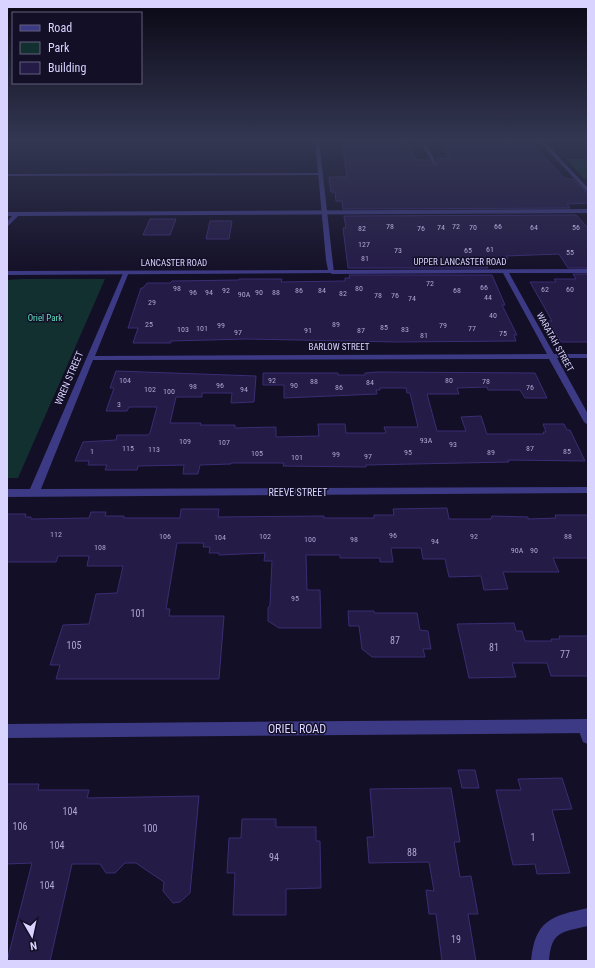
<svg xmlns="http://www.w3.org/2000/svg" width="595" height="968" font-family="'Roboto Condensed',sans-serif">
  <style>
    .green { fill: #12302f }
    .building { fill: #241b47; stroke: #3b2d73 }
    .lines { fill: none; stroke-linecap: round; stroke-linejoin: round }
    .minor { fill: #3d3a85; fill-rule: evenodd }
    .tertiary { fill: #3d3a85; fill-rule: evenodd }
    .labels { text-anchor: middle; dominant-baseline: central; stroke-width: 3; stroke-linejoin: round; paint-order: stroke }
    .number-label { font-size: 8px; fill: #aca6d1 }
    .far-street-label { font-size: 9px; fill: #d9d4ff; stroke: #130f26 }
    .far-park-label { font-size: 9px; fill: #5fe0c0; stroke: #130f26 }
    .street-label { font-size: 10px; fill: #d9d4ff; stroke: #130f26 }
    .near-number-label { font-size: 10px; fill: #aca6d1 }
    .near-street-label { font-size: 12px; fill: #d9d4ff; stroke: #130f26 }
  </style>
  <rect width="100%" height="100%" fill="#130f26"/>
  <g class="green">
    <polygon points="566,159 588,159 588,179 584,179"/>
    <polygon points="23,279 105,279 18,478 7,478 7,280"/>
  </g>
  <g class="building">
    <polygon points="342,140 406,140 416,160 429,160 432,165 437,166 438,164 436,159 450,158 440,140 529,140 565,179 573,179 588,194 588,203 567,204 570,208 343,209 342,201 336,201 335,192 331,192 329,177 347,177"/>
    <polygon points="576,215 588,228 588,268 568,268 559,254 506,256 508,259 484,259 488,268 348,268 343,228 346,228 344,216"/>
    <polygon points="150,219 176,219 170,235 143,235"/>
    <polygon points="210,221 232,221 229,239 206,239"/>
    <polygon points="573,274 588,274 588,342 561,342 548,321 552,321 530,282 556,282 554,279 576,279"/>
    <polygon points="349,275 492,275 505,305 502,305 517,335 514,335 516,341 397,342 246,339 171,341 171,343 133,343 138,328 128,328 141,288 143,288 147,283 170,283 172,281 239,280 239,279 282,279 281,282 345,281 345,278 350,278"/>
    <polygon points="116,371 256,376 254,402 231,403 232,393 202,393 202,397 176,397 170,423 201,423 200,425 235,425 235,428 276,427 276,437 319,436 318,424 345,424 346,433 386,433 384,427 418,427 410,393 407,393 406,388 380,388 380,390 376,390 377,394 284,398 284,385 263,385 263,373 338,373 338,375 365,375 365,373 378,372 535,373 547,398 525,398 520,390 488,390 487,387 457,388 459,394 427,394 437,431 466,431 461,417 481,416 487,434 544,434 543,432 546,432 543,424 564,424 567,430 570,430 585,461 508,460 509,462 366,465 366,467 283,466 284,463 231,463 231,464 200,465 198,474 183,474 184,465 138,466 137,470 105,470 107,465 88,465 89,461 75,461 83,442 116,440 117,435 148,435 150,433 157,407 129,407 127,411 106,411 114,388 110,388"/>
    <polygon points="447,508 449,519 491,519 492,516 528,517 528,519 556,518 555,515 588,515 588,558 553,558 559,572 503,572 508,589 484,590 481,576 449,577 445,559 423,559 421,548 391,548 393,562 380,562 380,558 340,558 340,555 306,555 307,590 320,590 321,628 279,628 268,621 268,608 270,605 272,561 264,561 265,553 219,555 219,553 209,553 210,547 203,547 204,543 177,543 166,609 170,609 169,616 224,616 219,679 56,679 60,665 50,665 63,625 89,624 96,594 117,593 123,566 87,566 89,556 58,556 56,562 7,562 7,514 26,514 25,517 31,517 31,519 89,518 91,512 106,512 105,516 124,516 124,518 180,518 181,509 219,509 218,517 324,516 324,518 374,518 374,515 394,515 393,509"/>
    <polygon points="348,611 374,611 374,613 417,613 420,630 428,631 431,649 423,649 425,657 372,657 362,649 359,626 349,626"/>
    <polygon points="514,623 516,631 522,631 525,641 552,641 551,639 560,639 559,636 588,636 588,676 551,676 547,663 512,663 516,677 469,678 457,624"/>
    <polygon points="458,770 475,770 479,788 462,788"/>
    <polygon points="562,778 572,809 552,810 570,873 537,874 535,864 513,865 496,790 521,790 518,779"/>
    <polygon points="7,784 39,784 38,790 89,790 87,798 199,796 190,893 180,902 173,903 163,891 164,882 136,863 125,863 115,873 106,873 100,864 72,864 50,961 7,961 32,863 7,864"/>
    <polygon points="451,788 460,842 454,842 460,877 471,876 478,914 468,914 476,961 442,961 436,914 429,914 426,890 434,891 429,862 369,863 367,837 374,837 370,789"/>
    <polygon points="242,819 276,819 276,827 316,827 316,841 320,841 321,888 286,889 286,915 233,915 235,873 227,873 229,838 241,838"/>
  </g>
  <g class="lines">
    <g class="minor">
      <polygon points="7,140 287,140 7,142"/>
      <polygon points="420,140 424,140 437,165 433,164"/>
      <polygon points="538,140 543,140 588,188 588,193"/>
      <polygon points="322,173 320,175 7,176 7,174"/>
      <polygon points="588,209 588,213 18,216 7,227 7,222 12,216 7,216 7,212"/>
      <polygon points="588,269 588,273 509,273 554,354 588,354 588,358 557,358 588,414 588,425 584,422 549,359 93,360 41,489 588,487 588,493 7,497 7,489 30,489 124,271 129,272 95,356 547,354 503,273 332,274 329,272 332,270"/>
      <polygon points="584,719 588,721 588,744 583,742 577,726 579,721"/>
      <path d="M 588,908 L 588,926 C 562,932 551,931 549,961 L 531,961 C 535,920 551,916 588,908 Z"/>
    </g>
    <g class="tertiary">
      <polygon points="315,140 319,140 334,273 7,275 7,271 328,270 326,260"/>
      <polygon points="588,719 588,733 7,738 7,724"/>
    </g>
  </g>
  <linearGradient id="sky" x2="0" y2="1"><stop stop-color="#0a0815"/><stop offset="0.51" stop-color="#333752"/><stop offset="1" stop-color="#333752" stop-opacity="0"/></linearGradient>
  <rect width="595" height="276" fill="url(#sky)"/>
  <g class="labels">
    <g class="number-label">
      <text x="390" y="226">78</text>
      <text x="456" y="226">72</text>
      <text x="498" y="226">66</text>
      <text x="441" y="227">74</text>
      <text x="473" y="227">70</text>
      <text x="534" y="227">64</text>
      <text x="576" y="227">56</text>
      <text x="362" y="228">82</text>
      <text x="421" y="228">76</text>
      <text x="364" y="244">127</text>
      <text x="490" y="249">61</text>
      <text x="398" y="250">73</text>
      <text x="468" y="250">65</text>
      <text x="570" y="252">55</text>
      <text x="365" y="258">81</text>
      <text x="430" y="283">72</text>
      <text x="484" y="287">66</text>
      <text x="177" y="288">98</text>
      <text x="359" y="288">80</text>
      <text x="545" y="289">62</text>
      <text x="570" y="289">60</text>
      <text x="226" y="290">92</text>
      <text x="299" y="290">86</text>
      <text x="322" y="290">84</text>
      <text x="457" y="290">68</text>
      <text x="193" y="292">96</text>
      <text x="209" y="292">94</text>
      <text x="259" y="292">90</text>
      <text x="276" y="292">88</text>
      <text x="343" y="293">82</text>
      <text x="244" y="294">90A</text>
      <text x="378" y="295">78</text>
      <text x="395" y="295">76</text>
      <text x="488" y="297">44</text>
      <text x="412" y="298">74</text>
      <text x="152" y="302">29</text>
      <text x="493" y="315">40</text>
      <text x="149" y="324">25</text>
      <text x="336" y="324">89</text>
      <text x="221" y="325">99</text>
      <text x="443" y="325">79</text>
      <text x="384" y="327">85</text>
      <text x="202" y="328">101</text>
      <text x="472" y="328">77</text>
      <text x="183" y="329">103</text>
      <text x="405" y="329">83</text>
      <text x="308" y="330">91</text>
      <text x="361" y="330">87</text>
      <text x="238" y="332">97</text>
      <text x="503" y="333">75</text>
      <text x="424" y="335">81</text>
      <text x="125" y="380">104</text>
      <text x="272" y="380">92</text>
      <text x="449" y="380">80</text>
      <text x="314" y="381">88</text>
      <text x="486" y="381">78</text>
      <text x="370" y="382">84</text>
      <text x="220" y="385">96</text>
      <text x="294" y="385">90</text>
      <text x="193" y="386">98</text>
      <text x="339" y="387">86</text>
      <text x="530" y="387">76</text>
      <text x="150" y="389">102</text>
      <text x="244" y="389">94</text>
      <text x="169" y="391">100</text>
      <text x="119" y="404">3</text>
      <text x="426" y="440">93A</text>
      <text x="185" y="441">109</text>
      <text x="224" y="442">107</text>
      <text x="453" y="444">93</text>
      <text x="128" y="448">115</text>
      <text x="530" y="448">87</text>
      <text x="154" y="449">113</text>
      <text x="92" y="451">1</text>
      <text x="567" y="451">85</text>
      <text x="408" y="452">95</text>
      <text x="491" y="452">89</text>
      <text x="257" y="453">105</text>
      <text x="336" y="454">99</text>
      <text x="368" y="456">97</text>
      <text x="297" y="457">101</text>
      <text x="56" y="534">112</text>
      <text x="393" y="535">96</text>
      <text x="165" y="536">106</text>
      <text x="265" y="536">102</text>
      <text x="474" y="536">92</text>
      <text x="568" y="536">88</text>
      <text x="220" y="537">104</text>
      <text x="310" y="539">100</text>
      <text x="354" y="539">98</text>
      <text x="435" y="541">94</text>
      <text x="100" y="547">108</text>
      <text x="517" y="550">90A</text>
      <text x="534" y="550">90</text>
      <text x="295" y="598">95</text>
    </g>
    <g class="far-street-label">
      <text x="460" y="262">UPPER LANCASTER ROAD</text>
      <text x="174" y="263">LANCASTER ROAD</text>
      <text transform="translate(555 342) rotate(61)">WARATAH STREET</text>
      <text x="339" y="347">BARLOW STREET</text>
    </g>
    <g class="far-park-label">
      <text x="45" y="318">Oriel Park</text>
    </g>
    <g class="street-label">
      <text transform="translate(69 378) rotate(-67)">WREN STREET</text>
      <text x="298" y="492">REEVE STREET</text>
    </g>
    <g class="near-number-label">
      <text x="138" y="613">101</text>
      <text x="395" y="640">87</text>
      <text x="74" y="645">105</text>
      <text x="494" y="647">81</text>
      <text x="565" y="654">77</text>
      <text x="70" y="811">104</text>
      <text x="20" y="826">106</text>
      <text x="150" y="828">100</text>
      <text x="533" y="837">1</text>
      <text x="57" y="845">104</text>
      <text x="412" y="852">88</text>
      <text x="274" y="857">94</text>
      <text x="47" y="885">104</text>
      <text x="456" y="939">19</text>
    </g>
    <g class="near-street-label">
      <text x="297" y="729">ORIEL ROAD</text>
    </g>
  </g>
  <rect width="595" height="968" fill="none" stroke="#d9d4ff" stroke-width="16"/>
  <rect x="12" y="12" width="130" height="72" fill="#130f26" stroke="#625e7d"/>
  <rect x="20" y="25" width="20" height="6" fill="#3d3a85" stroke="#625e7d"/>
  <text x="48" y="32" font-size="12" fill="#d9d4ff">Road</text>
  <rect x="20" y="42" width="20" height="12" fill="#12302f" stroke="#625e7d"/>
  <text x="48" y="52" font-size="12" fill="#d9d4ff">Park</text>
  <rect x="20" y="62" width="20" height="12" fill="#241b47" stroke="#625e7d"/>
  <text x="48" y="72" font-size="12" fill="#d9d4ff">Building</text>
  <g transform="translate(32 936) rotate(171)" stroke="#130f26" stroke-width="3" paint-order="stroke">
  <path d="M0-3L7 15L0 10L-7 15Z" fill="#d9d4ff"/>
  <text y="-6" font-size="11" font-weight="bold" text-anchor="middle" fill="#d9d4ff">N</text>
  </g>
</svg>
